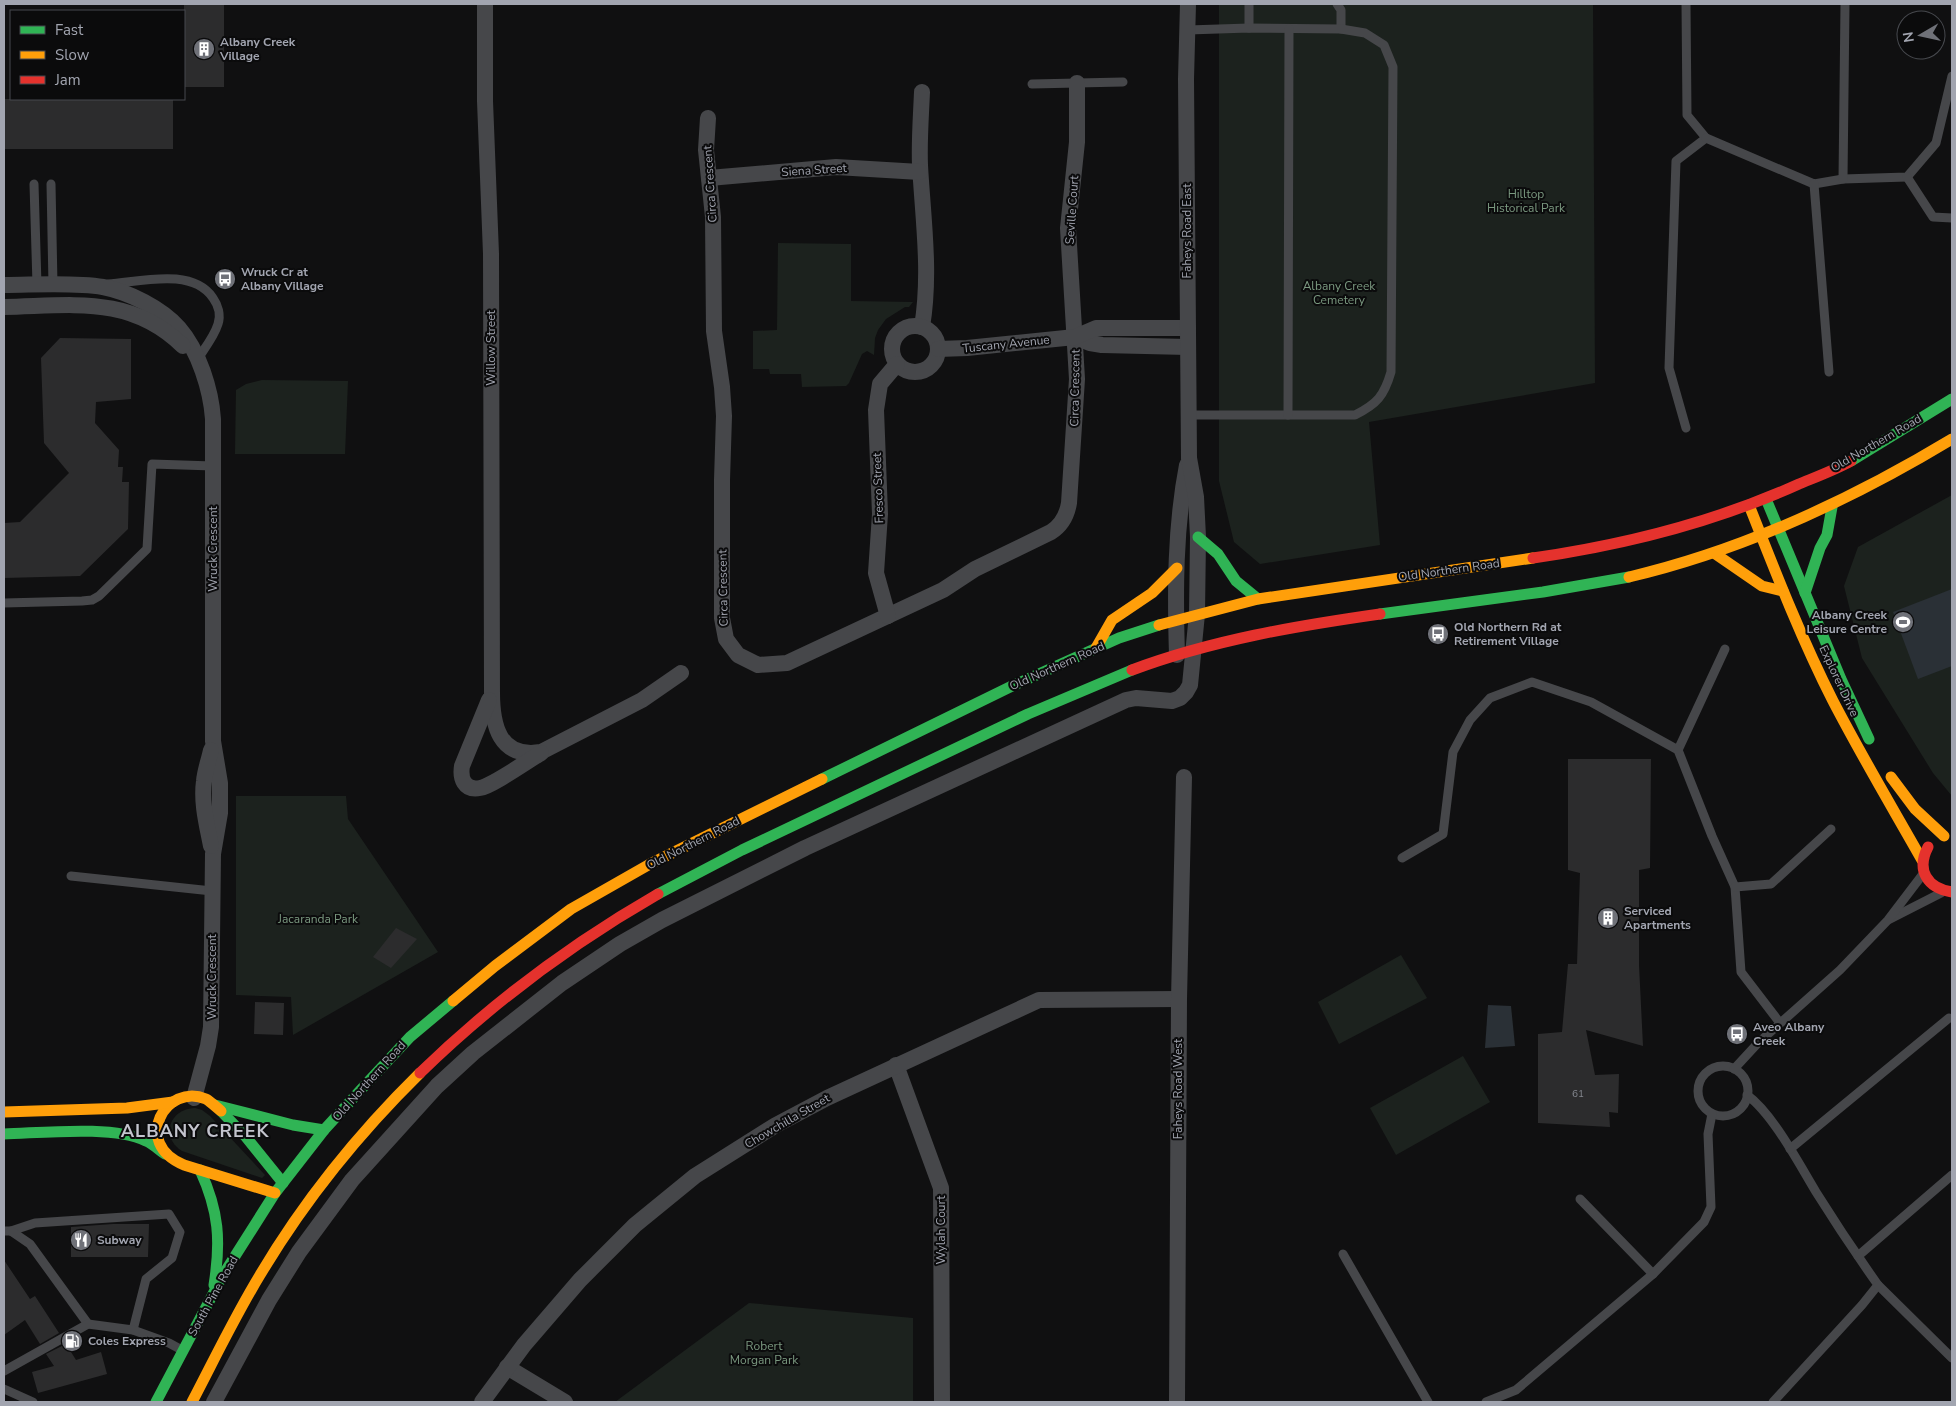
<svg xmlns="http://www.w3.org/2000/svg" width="1956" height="1406" font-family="'Nunito Sans',sans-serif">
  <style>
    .green { fill: #1c221e }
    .water { fill: #2a3036 }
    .building { fill: #2c2c2d }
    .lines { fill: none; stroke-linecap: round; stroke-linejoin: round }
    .lane { stroke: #46474a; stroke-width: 9 }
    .street { stroke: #46474a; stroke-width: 16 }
    .fast { stroke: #30b455; stroke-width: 11 }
    .slow { stroke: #ff9f0a; stroke-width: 11 }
    .jam { stroke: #e5322d; stroke-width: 11 }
    .labels { text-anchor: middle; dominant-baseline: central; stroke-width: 4; stroke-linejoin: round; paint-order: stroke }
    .number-label { font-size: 10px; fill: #84878f }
    .poi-label { font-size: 12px; font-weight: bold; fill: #a2a5b0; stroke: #0b0b0c; text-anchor: start }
    .street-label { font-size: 12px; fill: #a2a5b0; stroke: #0b0b0c }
    .park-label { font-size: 12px; fill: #7b9980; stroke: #0b0b0c }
    .district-label { font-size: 18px; font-weight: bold; letter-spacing: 1px; fill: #c3c4cd; stroke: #0b0b0c }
  </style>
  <rect width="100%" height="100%" fill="#101011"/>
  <g class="green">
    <polygon points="1219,4 1593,4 1595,383 1369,422 1380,545 1260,564 1234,542 1219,481"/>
    <polygon points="778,243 851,244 851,301 913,302 909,307 905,307 886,319 878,330 875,338 874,355 867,351 862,354 849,383 846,386 802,387 801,374 770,374 769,369 753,369 753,331 777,330"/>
    <polygon points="262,380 348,381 345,454 235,454 236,390 246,384"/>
    <polygon points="1952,495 1952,796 1933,773 1862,658 1844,586 1858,547"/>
    <polygon points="236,796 346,796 348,819 438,952 293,1035 291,997 236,995"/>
    <polygon points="1401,955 1427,998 1339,1044 1318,1002"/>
    <polygon points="1463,1056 1490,1102 1396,1155 1370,1108"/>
    <path d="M 195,1108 L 202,1110 L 210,1116 L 265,1175 L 262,1178 L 182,1151 C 160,1137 169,1109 195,1108 Z"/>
    <polygon points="749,1303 913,1318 913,1402 615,1402"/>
  </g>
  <g class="water">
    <polygon points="1952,589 1952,666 1918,679 1893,612"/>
    <polygon points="1488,1005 1511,1006 1515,1046 1485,1048"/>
  </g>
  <g class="building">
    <rect x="184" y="4" width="40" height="83"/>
    <rect x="4" y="99" width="169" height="50"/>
    <polygon points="60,338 131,339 131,399 96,402 95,423 119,450 118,467 123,467 122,482 129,482 128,529 80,576 4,578 4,523 20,522 69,473 44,443 41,358"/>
    <polygon points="1568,759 1651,759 1650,868 1639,870 1639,965 1643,1046 1586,1030 1595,1075 1619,1074 1618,1113 1609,1112 1610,1127 1538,1123 1538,1034 1562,1032 1568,964 1577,964 1580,873 1568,870"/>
    <polygon points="396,928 417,939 391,968 373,957"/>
    <polygon points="255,1002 284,1003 283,1035 254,1034"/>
    <polygon points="113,1224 149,1224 148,1257 71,1257 71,1227"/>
    <polygon points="4,1260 30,1299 35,1296 59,1333 40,1344 25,1320 4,1335"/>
    <polygon points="66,1344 76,1360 101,1352 107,1374 38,1393 32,1372 54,1366 46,1354"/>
  </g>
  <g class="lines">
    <g class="lane">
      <polyline points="1337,4 1341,10 1341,29"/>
      <polyline points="1686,4 1687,115 1706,138 1676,161 1669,368 1686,428"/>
      <polyline points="1249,28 1249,4"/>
      <path d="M 1188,30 L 1249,28 L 1341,29 L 1365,33 L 1384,45 L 1393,67 L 1391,372 C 1384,396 1377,404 1355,415 L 1188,415"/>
      <polyline points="1032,84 1123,82"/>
      <polyline points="1706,138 1814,184 1843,179 1907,177 1936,143 1952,76"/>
      <polyline points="1907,177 1933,217 1952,218"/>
      <polyline points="1843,179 1845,4"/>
      <polyline points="34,184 37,285"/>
      <polyline points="51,184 53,285"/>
      <polyline points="1814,184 1829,372"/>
      <path d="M 108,284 C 140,282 192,267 213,298 C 218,305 221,315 218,324 C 214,337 204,349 197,360"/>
      <polyline points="1288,415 1289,29"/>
      <polyline points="4,603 82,601 92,600 99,596 147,549 152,464 213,466"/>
      <polyline points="1678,750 1725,649"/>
      <polyline points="1402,858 1443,834 1453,752 1470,720 1490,698 1532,682 1591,702 1678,750 1712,836 1735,887 1741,972 1780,1023"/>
      <polyline points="71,876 212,891"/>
      <polyline points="1735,887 1771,884 1831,829"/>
      <polyline points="1890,919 1941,893"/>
      <circle cx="1723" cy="1091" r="25"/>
      <polyline points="1734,1069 1758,1043 1840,970 1888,920 1923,874"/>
      <path d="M 1747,1095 C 1773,1114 1799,1164 1816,1192 C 1836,1224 1856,1254 1878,1285 L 1862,1305 L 1773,1402"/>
      <polyline points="1790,1149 1949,1018"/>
      <polyline points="1580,1199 1653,1274"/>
      <polyline points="4,1231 11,1231 35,1223 169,1214 180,1232 172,1258 146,1279 133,1330"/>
      <polyline points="11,1231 30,1244 88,1324"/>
      <polyline points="1343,1254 1428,1402"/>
      <polyline points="1858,1256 1952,1175"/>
      <polyline points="1878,1285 1952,1358"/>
      <polyline points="4,1371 88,1324 133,1330 169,1343 180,1349"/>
      <polyline points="4,1389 33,1402"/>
      <polyline points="1486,1402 1516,1390 1653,1274 1704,1222 1711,1207 1708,1134 1712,1114"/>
    </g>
    <g class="street">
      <path d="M 485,4 L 485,101 L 491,254 L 492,692 C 492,725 499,759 541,752 L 642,700 L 681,673"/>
      <path d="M 922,92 C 921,116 919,141 920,165 C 923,220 931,273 922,327"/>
      <path d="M 708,118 L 706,150 L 713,217 L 714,331 L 722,387 L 724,416 L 722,480 L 722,618 L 726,639 L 738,655 L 758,665 L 787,663 L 943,590 L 975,569 L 1051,532 C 1062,525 1067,515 1069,503 L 1077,379 L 1068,228 L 1077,142 L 1077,83"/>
      <polyline points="709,178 836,167 920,172"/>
      <path d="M 4,285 C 33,285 74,282 103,287 C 129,292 161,308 179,328 C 199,351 211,390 213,419 L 213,741 L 220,783 L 220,813 L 213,854 L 211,1027 L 208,1046 L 194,1098"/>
      <path d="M 4,307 C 71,306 130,294 183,346"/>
      <circle cx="915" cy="349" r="23"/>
      <polyline points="1075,337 1090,343 1102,345 1188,347"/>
      <polyline points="938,349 967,348 1075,337 1096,328 1188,328"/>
      <polyline points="888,616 876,573 880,514 876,410 880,384 897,364"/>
      <path d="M 1177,655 C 1175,592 1175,527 1187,465"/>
      <path d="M 489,700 L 462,766 C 460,778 464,791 480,788 C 492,786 529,760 541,753"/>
      <path d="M 211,750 C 209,760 205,770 204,781 C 201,803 207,825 211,846"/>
      <polyline points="896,1065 941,1188 942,1402"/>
      <polyline points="507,1367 565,1402"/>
      <polyline points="214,1402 269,1300 299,1252 352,1180 437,1086 473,1053 562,983 620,944 662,920 805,848 1126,700 1136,698 1172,701 1180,698 1186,692 1190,685 1197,614 1198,537 1196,497 1189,458 1186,79 1188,4"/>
      <polyline points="482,1402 524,1345 580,1280 635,1225 695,1176 776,1125 827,1098 1039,1000 1179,999"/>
      <polyline points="1177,1402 1179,999 1184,777"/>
    </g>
    <g class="fast">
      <polyline points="1851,461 1952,399"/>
      <polyline points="1766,499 1841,679 1869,739"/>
      <polyline points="1198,537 1218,554 1236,581 1258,599"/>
      <polyline points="1805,593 1820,548 1827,535 1832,507"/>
      <polyline points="1380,614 1543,592 1629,577"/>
      <polyline points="822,779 1012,686 1119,638 1159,625"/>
      <polyline points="658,894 742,850 1028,714 1132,670"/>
      <polyline points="215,1105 293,1125 324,1130"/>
      <polyline points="221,1111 246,1137 283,1183"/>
      <path d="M 4,1134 C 42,1133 113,1125 146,1141 C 153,1144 159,1150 165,1154"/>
      <path d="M 200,1170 C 219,1211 221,1241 214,1285"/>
      <polyline points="156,1402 223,1275 275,1193 324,1130 368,1082 410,1037 453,1001"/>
    </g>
    <g class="slow">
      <path d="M 1749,505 C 1775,571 1801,638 1833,701 C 1861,755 1892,807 1922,860"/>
      <polyline points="1714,553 1762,586 1783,591"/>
      <path d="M 1629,577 C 1744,550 1851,500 1952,439"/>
      <polyline points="1159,625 1258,599 1533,558"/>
      <polyline points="1096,648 1112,620 1152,593 1177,568"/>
      <polyline points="1891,777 1915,809 1944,836"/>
      <polyline points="453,1001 495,966 571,909 650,864 822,779"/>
      <path d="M 221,1111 C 216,1107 211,1102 206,1099 C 166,1082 131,1143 184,1165 L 275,1193"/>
      <polyline points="4,1112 127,1108 173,1102"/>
      <path d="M 192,1402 C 214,1360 235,1316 260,1275 C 304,1201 359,1133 420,1073"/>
    </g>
    <g class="jam">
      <path d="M 1533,558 C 1624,545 1715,522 1799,484 C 1816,477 1835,470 1851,461"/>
      <path d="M 1132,670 C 1212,640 1296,626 1380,614"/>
      <path d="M 1928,847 C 1916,870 1927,888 1952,892"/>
      <path d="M 420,1073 C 492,1003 571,944 658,894"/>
    </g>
  </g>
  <defs>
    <g id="building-disc" transform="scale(1.125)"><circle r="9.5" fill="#6f7178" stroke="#0b0b0c"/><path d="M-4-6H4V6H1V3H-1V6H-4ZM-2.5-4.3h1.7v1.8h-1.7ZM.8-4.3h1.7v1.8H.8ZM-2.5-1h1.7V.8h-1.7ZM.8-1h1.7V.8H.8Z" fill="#fff"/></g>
    <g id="bus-disc" transform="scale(1.125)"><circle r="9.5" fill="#6f7178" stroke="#0b0b0c"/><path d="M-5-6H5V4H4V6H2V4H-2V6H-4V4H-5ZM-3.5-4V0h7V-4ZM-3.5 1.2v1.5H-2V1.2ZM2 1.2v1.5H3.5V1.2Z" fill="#fff"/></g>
    <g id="stadium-disc" transform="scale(1.125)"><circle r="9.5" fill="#6f7178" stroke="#0b0b0c"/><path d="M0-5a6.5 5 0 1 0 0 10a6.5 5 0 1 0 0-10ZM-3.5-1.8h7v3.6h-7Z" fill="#fff"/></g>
    <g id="restaurant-disc" transform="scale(1.125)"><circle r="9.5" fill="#6f7178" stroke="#0b0b0c"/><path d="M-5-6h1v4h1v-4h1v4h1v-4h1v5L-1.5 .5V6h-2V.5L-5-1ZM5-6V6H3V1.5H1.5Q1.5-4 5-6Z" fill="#fff"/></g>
    <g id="fuel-disc" transform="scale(1.125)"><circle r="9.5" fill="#6f7178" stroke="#0b0b0c"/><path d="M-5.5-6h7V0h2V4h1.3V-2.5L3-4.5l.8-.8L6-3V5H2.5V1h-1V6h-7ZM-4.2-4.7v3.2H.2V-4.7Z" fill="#fff"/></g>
  </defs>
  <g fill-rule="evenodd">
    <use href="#building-disc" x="204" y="49"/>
    <use href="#bus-disc" x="225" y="279"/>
    <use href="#stadium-disc" x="1903" y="622"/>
    <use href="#bus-disc" x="1438" y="634"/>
    <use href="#building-disc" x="1608" y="918"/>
    <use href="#bus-disc" x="1737" y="1034"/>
    <use href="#restaurant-disc" x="81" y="1240"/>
    <use href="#fuel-disc" x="72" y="1341"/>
  </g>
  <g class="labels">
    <g class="number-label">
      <text x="1578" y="1094">61</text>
    </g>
    <g class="poi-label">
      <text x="220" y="42">Albany Creek<tspan x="220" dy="14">Village</tspan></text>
      <text x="241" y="272">Wruck Cr at<tspan x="241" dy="14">Albany Village</tspan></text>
      <text x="1887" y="615" text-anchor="end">Albany Creek<tspan x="1887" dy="14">Leisure Centre</tspan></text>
      <text x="1454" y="627">Old Northern Rd at<tspan x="1454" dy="14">Retirement Village</tspan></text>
      <text x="1624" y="911">Serviced<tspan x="1624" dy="14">Apartments</tspan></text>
      <text x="1753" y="1027">Aveo Albany<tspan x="1753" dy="14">Creek</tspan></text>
      <text x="97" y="1240">Subway</text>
      <text x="88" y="1341">Coles Express</text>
    </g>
    <g class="street-label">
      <text transform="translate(814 170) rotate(-4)">Siena Street</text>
      <text transform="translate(710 184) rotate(-94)">Circa Crescent</text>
      <text transform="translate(1072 210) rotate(-86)">Seville Court</text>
      <text transform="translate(1187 231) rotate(-90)">Faheys Road East</text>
      <text transform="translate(1006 344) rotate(-6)">Tuscany Avenue</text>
      <text transform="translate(491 348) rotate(-90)">Willow Street</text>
      <text transform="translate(1075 388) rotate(-89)">Circa Crescent</text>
      <text transform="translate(1876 443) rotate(-30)">Old Northern Road</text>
      <text transform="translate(878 488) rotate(-92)">Fresco Street</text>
      <text transform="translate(213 549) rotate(-90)">Wruck Crescent</text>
      <text transform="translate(1449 570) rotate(-8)">Old Northern Road</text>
      <text transform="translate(723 588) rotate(-91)">Circa Crescent</text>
      <text transform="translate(1057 666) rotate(-24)">Old Northern Road</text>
      <text transform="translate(1839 681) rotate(65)">Explorer Drive</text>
      <text transform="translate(693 843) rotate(-27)">Old Northern Road</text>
      <text transform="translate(212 977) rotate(-90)">Wruck Crescent</text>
      <text transform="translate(369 1081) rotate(-48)">Old Northern Road</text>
      <text transform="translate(1178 1089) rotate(-90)">Faheys Road West</text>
      <text transform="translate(787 1121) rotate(-30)">Chowchilla Street</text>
      <text transform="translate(941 1230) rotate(-90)">Wylah Court</text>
      <text transform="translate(213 1296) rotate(-61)">South Pine Road</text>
    </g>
    <g class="park-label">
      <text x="1526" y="194">Hilltop<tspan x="1526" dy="14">Historical Park</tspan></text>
      <text x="1339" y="286">Albany Creek<tspan x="1339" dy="14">Cemetery</tspan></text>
      <text x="318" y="919">Jacaranda Park</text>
      <text x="764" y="1346">Robert<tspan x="764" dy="14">Morgan Park</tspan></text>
    </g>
    <g class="district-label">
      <text x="195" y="1131">ALBANY CREEK</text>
    </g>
  </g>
  <rect width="1956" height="1406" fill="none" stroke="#a2a5b0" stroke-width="10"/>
  <rect x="10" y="10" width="175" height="90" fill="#0b0b0c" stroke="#47494e"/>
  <rect x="20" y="26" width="25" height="8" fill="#30b455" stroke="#47494e"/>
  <text x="55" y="35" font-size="15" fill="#a2a5b0">Fast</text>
  <rect x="20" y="51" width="25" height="8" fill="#ff9f0a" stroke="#47494e"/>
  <text x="55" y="60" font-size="15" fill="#a2a5b0">Slow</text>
  <rect x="20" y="76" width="25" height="8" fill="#e5322d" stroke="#47494e"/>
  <text x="55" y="85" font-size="15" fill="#a2a5b0">Jam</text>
  <g transform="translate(1921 35) rotate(261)"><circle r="24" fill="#0b0b0c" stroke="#47494e"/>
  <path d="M0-4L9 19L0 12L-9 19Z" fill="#6f7178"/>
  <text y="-8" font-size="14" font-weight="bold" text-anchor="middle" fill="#a2a5b0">N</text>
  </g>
</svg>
